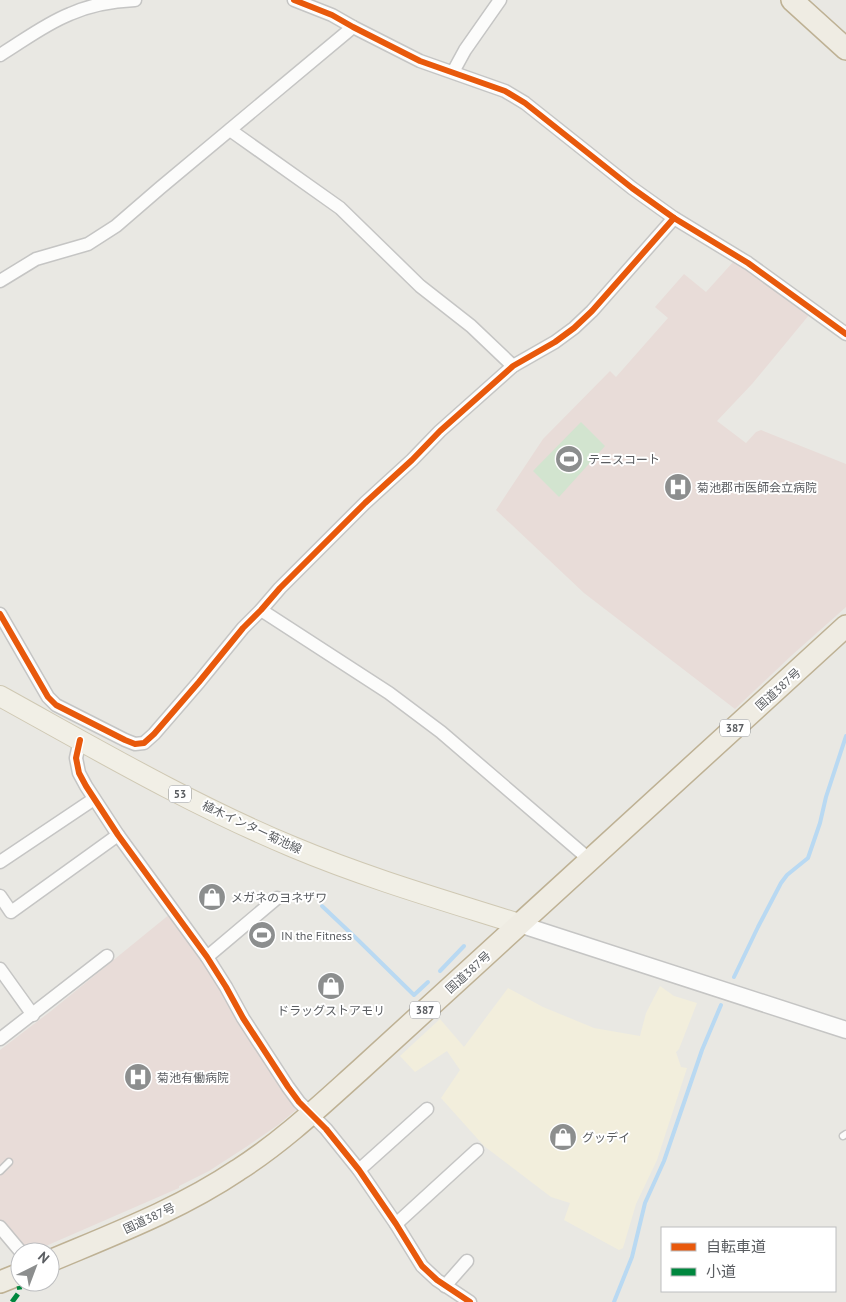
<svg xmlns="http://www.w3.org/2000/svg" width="846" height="1302" font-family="'PT Sans','Noto Sans JP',sans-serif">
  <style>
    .commercial { fill: #f2eedc }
    .medical { fill: #e8dcd8 }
    .pitch { fill: #d2e4cf }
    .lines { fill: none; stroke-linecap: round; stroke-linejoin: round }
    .stream { stroke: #b9d9f2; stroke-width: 4 }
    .service-casing { stroke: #c5c5c4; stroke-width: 9 }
    .minor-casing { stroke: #c5c5c4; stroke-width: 15 }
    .tertiary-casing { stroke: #c5c5c4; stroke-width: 19 }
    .primary-casing { stroke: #cfc8b3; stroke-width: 22 }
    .trunk-casing { stroke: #beb194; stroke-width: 24 }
    .service { stroke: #fcfcfb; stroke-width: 6 }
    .minor { stroke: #fcfcfb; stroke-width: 12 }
    .tertiary { stroke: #fcfcfb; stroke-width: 16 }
    .primary { stroke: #f1efe6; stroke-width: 20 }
    .trunk { stroke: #efece3; stroke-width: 21 }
    .quiet { stroke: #00873e; stroke-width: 5; stroke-dasharray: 10 5; stroke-linecap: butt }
    .cycleway-casing { stroke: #fff; stroke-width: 9 }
    .cycleway { stroke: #e8590c; stroke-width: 6 }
    .labels { text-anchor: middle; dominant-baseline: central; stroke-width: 4; stroke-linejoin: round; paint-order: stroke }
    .shield { fill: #fff; stroke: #8c8e90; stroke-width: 1 }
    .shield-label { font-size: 11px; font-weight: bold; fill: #5a5d61 }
    .poi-label { font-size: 12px; fill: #5a5d61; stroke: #fff; text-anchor: start }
    .street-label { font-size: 12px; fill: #5a5d61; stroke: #fff }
  </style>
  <rect width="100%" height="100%" fill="#e9e8e3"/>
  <polygon class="commercial" points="660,986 674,996 697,1003 679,1049 676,1052 681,1067 687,1068 657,1160 636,1204 623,1248 619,1250 564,1220 570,1203 551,1197 484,1146 441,1098 460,1070 447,1051 415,1072 400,1056 440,1019 464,1047 508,988 543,1007 594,1028 640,1036 646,1013"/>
  <g class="medical">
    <polygon points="734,261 809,315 752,384 717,421 746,443 756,432 761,430 846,464 846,607 791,656 735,709 584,593 496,510 543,439 610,371 616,377 668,318 655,307 684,274 706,292"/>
    <polygon points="170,914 211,972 294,1104 296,1110 278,1125 246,1147 209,1171 179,1186 179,1188 32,1252 27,1252 0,1220 0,1050 51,1011"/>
  </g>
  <polygon class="pitch" points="581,422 605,446 559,497 533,471"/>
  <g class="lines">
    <g class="stream">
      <polyline points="322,906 358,940 414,995 428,982"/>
      <polyline points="440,971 464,946"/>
      <polyline points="734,977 758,927 781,883 787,875 808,858 820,823 826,797 846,736"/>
      <polyline points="614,1302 632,1257 645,1203 664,1161 702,1050 721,1005"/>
    </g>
    <g class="service-casing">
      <g id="service">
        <polyline points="843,1136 846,1134"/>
        <polyline points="0,1171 9,1162"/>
      </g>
    </g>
    <g class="minor-casing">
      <g id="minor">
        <polyline points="294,0 332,15 353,27 420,61 505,91 525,103 632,188 674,218 748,263 846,334"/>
        <path d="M 0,55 C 23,41 45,24 70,14 C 90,5 114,1 135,0"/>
        <polyline points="453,72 465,50 500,0"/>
        <polyline points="230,130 340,208 420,286 471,326 513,366"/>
        <polyline points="0,281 36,259 88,244 116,226 160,188 353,27"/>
        <polyline points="261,610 389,693 441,732 590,860"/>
        <polyline points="0,614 48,697 56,705 125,740 135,744 144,743 154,734 199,682 243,628 261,610 280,588 365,503 412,460 440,431 513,366 555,342 574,328 592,311 674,218"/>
        <polyline points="80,740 76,758 79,773 86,786 118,835 207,957 226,987 243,1018 288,1087 299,1102 326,1129 359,1170 396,1224 422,1266 437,1280 470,1302"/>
        <polyline points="0,862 94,799"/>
        <polyline points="0,896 11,912 118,835"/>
        <polyline points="207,957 277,898"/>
        <polyline points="0,969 33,1015"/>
        <polyline points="0,1039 107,956"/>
        <polyline points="359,1170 427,1109"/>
        <polyline points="396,1224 477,1150"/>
        <polyline points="0,1227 21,1252"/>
        <polyline points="445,1286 467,1261"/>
      </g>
    </g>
    <g class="tertiary-casing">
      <polyline id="tertiary" points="519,924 846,1030"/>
    </g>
    <g class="primary-casing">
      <path id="primary" d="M 0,696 C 96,749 192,805 293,847 C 367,878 443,900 519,924"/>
    </g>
    <g class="trunk-casing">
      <g id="trunk">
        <polyline points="792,0 846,49"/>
        <path d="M 50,1261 C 114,1234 180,1209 238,1170 C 282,1142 320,1106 359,1071 L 846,626"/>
        <polyline points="0,1282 20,1274"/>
      </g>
    </g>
    <use href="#service" class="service"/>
    <use href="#minor" class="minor"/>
    <use href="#tertiary" class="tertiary"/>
    <use href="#primary" class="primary"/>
    <use href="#trunk" class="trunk"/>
    <polyline class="quiet" points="12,1302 20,1291 19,1286"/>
    <g class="cycleway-casing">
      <g id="cycleway">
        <polyline points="294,0 332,15 353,27 420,61 505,91 525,103 632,188 674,218 748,263 846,334"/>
        <polyline points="0,614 48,697 56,705 125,740 135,744 144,743 154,734 199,682 243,628 261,610 280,588 365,503 412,460 440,431 513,366 555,342 574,328 592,311 674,218"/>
        <polyline points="80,740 76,758 79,773 86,786 118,835 207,957 226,987 243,1018 288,1087 299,1102 326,1129 359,1170 396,1224 422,1266 437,1280 470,1302"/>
      </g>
    </g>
    <use href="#cycleway" class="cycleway"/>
  </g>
  <defs>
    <g id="stadium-disc" transform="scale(1.4375)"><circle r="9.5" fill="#8c8e8e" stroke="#fff"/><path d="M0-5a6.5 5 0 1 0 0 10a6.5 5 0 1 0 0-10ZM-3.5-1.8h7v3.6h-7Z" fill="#fff"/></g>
    <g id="hospital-disc" transform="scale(1.4375)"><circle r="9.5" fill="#8c8e8e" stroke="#fff"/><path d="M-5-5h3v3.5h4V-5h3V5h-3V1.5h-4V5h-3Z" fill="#fff"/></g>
    <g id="shop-disc" transform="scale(1.4375)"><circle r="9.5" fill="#8c8e8e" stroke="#fff"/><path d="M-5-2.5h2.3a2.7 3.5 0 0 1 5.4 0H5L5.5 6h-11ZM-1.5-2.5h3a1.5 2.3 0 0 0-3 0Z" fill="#fff"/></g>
  </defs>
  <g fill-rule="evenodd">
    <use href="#stadium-disc" x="569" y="459"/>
    <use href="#hospital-disc" x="678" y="487"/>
    <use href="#shop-disc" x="212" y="897"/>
    <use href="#stadium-disc" x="262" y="935"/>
    <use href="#shop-disc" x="331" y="986"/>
    <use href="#hospital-disc" x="138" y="1077"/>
    <use href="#shop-disc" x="563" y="1137"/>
  </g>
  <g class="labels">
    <g class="shield">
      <rect x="720" y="719.5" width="30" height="17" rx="4"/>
      <rect x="169" y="785.5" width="22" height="17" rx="4"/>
      <rect x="410" y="1001.5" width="30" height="17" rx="4"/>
    </g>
    <g class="shield-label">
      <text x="735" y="728">387</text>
      <text x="180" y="794">53</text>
      <text x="425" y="1010">387</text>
    </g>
    <g class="poi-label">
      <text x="588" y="459">テニスコート</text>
      <text x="697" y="487">菊池郡市医師会立病院</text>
      <text x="231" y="897">メガネのヨネザワ</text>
      <text x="281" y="935">IN the Fitness</text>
      <text x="331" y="1010" text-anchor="middle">ドラッグストアモリ</text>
      <text x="157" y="1077">菊池有働病院</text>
      <text x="582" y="1137">グッデイ</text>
    </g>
    <g class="street-label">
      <text transform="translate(778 689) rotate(-42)">国道387号</text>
      <text transform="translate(252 827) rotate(25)">植木インター菊池線</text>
      <text transform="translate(468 972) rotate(-42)">国道387号</text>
      <text transform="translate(149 1218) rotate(-25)">国道387号</text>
    </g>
  </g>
  <rect x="661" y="1227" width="175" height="65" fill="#ffffff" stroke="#bdbec0"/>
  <rect x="671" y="1243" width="25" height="8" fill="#e8590c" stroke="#bdbec0"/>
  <text x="706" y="1252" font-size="15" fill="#5a5d61">自転車道</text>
  <rect x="671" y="1268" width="25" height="8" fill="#00873e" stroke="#bdbec0"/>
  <text x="706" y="1277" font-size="15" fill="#5a5d61">小道</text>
  <g transform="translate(35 1267) rotate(42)"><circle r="24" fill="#ffffff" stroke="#bdbec0"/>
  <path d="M0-4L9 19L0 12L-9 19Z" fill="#8c8e8e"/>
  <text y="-8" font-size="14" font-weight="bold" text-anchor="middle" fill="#5a5d61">N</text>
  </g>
</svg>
